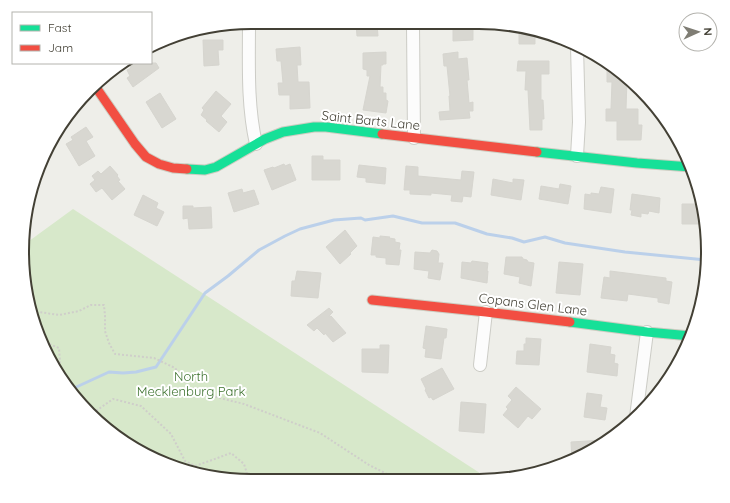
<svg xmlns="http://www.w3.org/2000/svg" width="730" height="503" font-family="Quicksand,sans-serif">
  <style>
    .green { fill: #d7e8ca }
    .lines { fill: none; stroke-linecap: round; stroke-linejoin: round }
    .stream { stroke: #bbd0ea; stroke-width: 3 }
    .building { fill: #d8d7d1; stroke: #d6d5cf }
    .street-casing { stroke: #ccccc6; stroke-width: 14 }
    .fast-casing { stroke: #ccccc0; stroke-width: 11 }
    .jam-casing { stroke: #ccccc0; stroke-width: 11 }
    .path { stroke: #cfceca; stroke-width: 2; stroke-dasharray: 2 2; stroke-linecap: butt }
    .street { stroke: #fcfcfc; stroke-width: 12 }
    .fast { stroke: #16e098; stroke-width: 9 }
    .jam { stroke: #f24e42; stroke-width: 9 }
    .labels { text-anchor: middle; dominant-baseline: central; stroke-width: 4; stroke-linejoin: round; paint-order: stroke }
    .street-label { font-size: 13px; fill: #434035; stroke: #fff }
    .park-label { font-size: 13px; fill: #3c712d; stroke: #fff }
    .rim { fill: none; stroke: #434035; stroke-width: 2 }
  </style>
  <rect width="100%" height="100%" fill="#eeeee9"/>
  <polygon class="green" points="73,209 486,477 252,481 163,463 89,414 46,353 26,296 25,244"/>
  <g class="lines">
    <polyline class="stream" points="72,389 109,372 123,373 136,372 156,367 205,293 228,276 259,250 285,236 300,229 334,220 361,218 365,220 393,216 422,223 455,223 487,234 512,238 524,242 545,237 565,243 625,252 706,260"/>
  </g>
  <g class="building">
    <polygon points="356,24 377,24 378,36 357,36"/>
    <polygon points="453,25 473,26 473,40 453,41"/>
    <polygon points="519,26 523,26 535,31 535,44 519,44"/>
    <polygon points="203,40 223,40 223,50 218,50 219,65 204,66"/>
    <polygon points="300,47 301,65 297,65 298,82 309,82 310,108 290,109 290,95 279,95 278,83 283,83 281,61 277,61 276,49"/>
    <polygon points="386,52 386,64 383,64 383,65 381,65 380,87 383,87 383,93 386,93 386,100 388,101 386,113 363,110 370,76 367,76 367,70 363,69 363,53"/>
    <polygon points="458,52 458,59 467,58 469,80 467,80 469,103 473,102 473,111 469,111 470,118 440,120 439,112 450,111 449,96 450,96 447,66 444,66 443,54"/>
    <polygon points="518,61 549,61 549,74 541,74 541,100 543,100 544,119 542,119 542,130 530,130 528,90 525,90 526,71 517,71"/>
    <polygon points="128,63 156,63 159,68 133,87 127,78 130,76 127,70 131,68"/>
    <polygon points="607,69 615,70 627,79 626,109 638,109 638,125 642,125 641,140 617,140 617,121 606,121 606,109 611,109 612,82 607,82"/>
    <polygon points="216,91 231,104 221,116 227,122 219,132 206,121 207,120 201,115 204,110 202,108"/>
    <polygon points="160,93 176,119 162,128 146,102"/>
    <polygon points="86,127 93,137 86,141 95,156 79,166 66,144 73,140 71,137"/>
    <polygon points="312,156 323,156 323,160 340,160 340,180 312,180"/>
    <polygon points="284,164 285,166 290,164 296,180 272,190 264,170 273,167 274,168"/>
    <polygon points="359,165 386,168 385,184 366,182 366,178 357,177"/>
    <polygon points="110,166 118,175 117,176 120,180 118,181 125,189 112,200 102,188 96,192 90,184 95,180 92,176 98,171 101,174"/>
    <polygon points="406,166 418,167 418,176 461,180 462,171 474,172 471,197 463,196 462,202 451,201 452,195 431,193 431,195 410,194 410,190 404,190"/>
    <polygon points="493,179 513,183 513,179 524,180 521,200 491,195"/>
    <polygon points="560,184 571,186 568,204 539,199 541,186 559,189"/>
    <polygon points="601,187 614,189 611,213 584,209 585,194 591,195 591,193 599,194"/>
    <polygon points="242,189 243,193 254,190 259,204 234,212 228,193"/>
    <polygon points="632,194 660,198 659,213 649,211 648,214 641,213 641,217 631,215 632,210 630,210"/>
    <polygon points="143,195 158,203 156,208 164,212 157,226 134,215"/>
    <polygon points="682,204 699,204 702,222 700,221 700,224 682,224"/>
    <polygon points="183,206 193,206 193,208 211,207 212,228 189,229 188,218 183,219"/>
    <polygon points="345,230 357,246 350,253 351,254 340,264 326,247"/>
    <polygon points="380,236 390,237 389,238 395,239 395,242 400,243 399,250 401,250 399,265 386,264 386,258 376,257 376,255 371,255 373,237 380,238"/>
    <polygon points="432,250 437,251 439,254 438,263 443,263 440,280 428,278 429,271 414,269 415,252 430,253"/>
    <polygon points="506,257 522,257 523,259 527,260 528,262 534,263 531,286 519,283 520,277 504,274"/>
    <polygon points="472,261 488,263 487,271 488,271 487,283 461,278 462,262 471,263"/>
    <polygon points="559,262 583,264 580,295 556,293"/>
    <polygon points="297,271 321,273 318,298 291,296 292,281 295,281"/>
    <polygon points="610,271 666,278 666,281 672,282 669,304 658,302 658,298 628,294 627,301 601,298 604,277 610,278"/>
    <polygon points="329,308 333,312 329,316 329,317 331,316 346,333 333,342 325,333 324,335 317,328 314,331 307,325"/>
    <polygon points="426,326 447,329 446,338 444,338 441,359 425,357 426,349 423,348"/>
    <polygon points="526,338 541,339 539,365 516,364 517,351 524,351 524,344 526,344"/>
    <polygon points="590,344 611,347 610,354 615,355 614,363 618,364 617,376 587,372"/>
    <polygon points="380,345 389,345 388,373 362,372 362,349 380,349"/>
    <polygon points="442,368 454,389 433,400 431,397 429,398 425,390 426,389 421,379"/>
    <polygon points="516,387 541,409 532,419 528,416 518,428 503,415 508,409 506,407 512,400 508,396"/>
    <polygon points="587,393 602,395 600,407 607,408 605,420 584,417"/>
    <polygon points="461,402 486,404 484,433 459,431"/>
    <polygon points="604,440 580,457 572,460 571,442"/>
  </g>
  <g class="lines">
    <g class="street-casing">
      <g id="street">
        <path d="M 249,22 C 249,63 247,104 256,144"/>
        <polyline points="413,25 414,138"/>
        <polyline points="577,47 579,122 577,156"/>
        <polyline points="480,365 486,312"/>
        <polyline points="636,417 647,332"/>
      </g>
    </g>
    <g class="fast-casing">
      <g id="fast">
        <polyline points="537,152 637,163 691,167"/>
        <polyline points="187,169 205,170 216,167 265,139 283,132 314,127 326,127 382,134"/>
        <polyline points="570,322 647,332 691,336"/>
      </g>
    </g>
    <g class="jam-casing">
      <g id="jam">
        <polyline points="95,86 135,144 146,157 159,164 173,168 187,169"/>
        <polyline points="382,134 537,152"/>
        <polyline points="372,300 486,312 570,322"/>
      </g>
    </g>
    <g class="path">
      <polyline points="33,315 39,312 59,315 79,311 91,305 104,305 105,316 105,331 109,343 115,354 154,358 175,368 192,391 244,404 320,433 369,465 397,479"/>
      <polyline points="42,341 59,348 60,362 55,366"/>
      <polyline points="89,414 93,413 113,399 141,406 171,434 185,461 195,466 212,460 231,453 244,464 249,480"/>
    </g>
    <use href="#street" class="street"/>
    <use href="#fast" class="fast"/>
    <use href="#jam" class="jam"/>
  </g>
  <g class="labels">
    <g class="street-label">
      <text transform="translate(371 120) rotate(6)">Saint Barts Lane</text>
      <text transform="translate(533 304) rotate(7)">Copans Glen Lane</text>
    </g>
    <g class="park-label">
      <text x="191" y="376">North<tspan x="191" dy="15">Mecklenburg Park</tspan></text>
    </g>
  </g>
  <path d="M0 0H730V503H0ZM251 29H479A222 222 0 0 1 701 251V252A222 222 0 0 1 479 474H251A222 222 0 0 1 29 252V251A222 222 0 0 1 251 29Z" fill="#fff" fill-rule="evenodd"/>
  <path class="rim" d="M251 29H479A222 222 0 0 1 701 251V252A222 222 0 0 1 479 474H251A222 222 0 0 1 29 252V251A222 222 0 0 1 251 29Z"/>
  <rect x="12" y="12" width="140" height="52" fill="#ffffff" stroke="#b4b3ae"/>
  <rect x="20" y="25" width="20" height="6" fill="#16e098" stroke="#b4b3ae"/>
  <text x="48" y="32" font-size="12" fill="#434035">Fast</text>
  <rect x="20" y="45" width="20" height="6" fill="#f24e42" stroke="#b4b3ae"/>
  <text x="48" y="52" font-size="12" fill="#434035">Jam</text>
  <g transform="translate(698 32) rotate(87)"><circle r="19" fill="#ffffff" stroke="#b4b3ae"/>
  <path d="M0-3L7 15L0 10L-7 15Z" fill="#7f7d74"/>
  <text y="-6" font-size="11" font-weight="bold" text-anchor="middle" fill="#434035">N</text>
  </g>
</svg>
